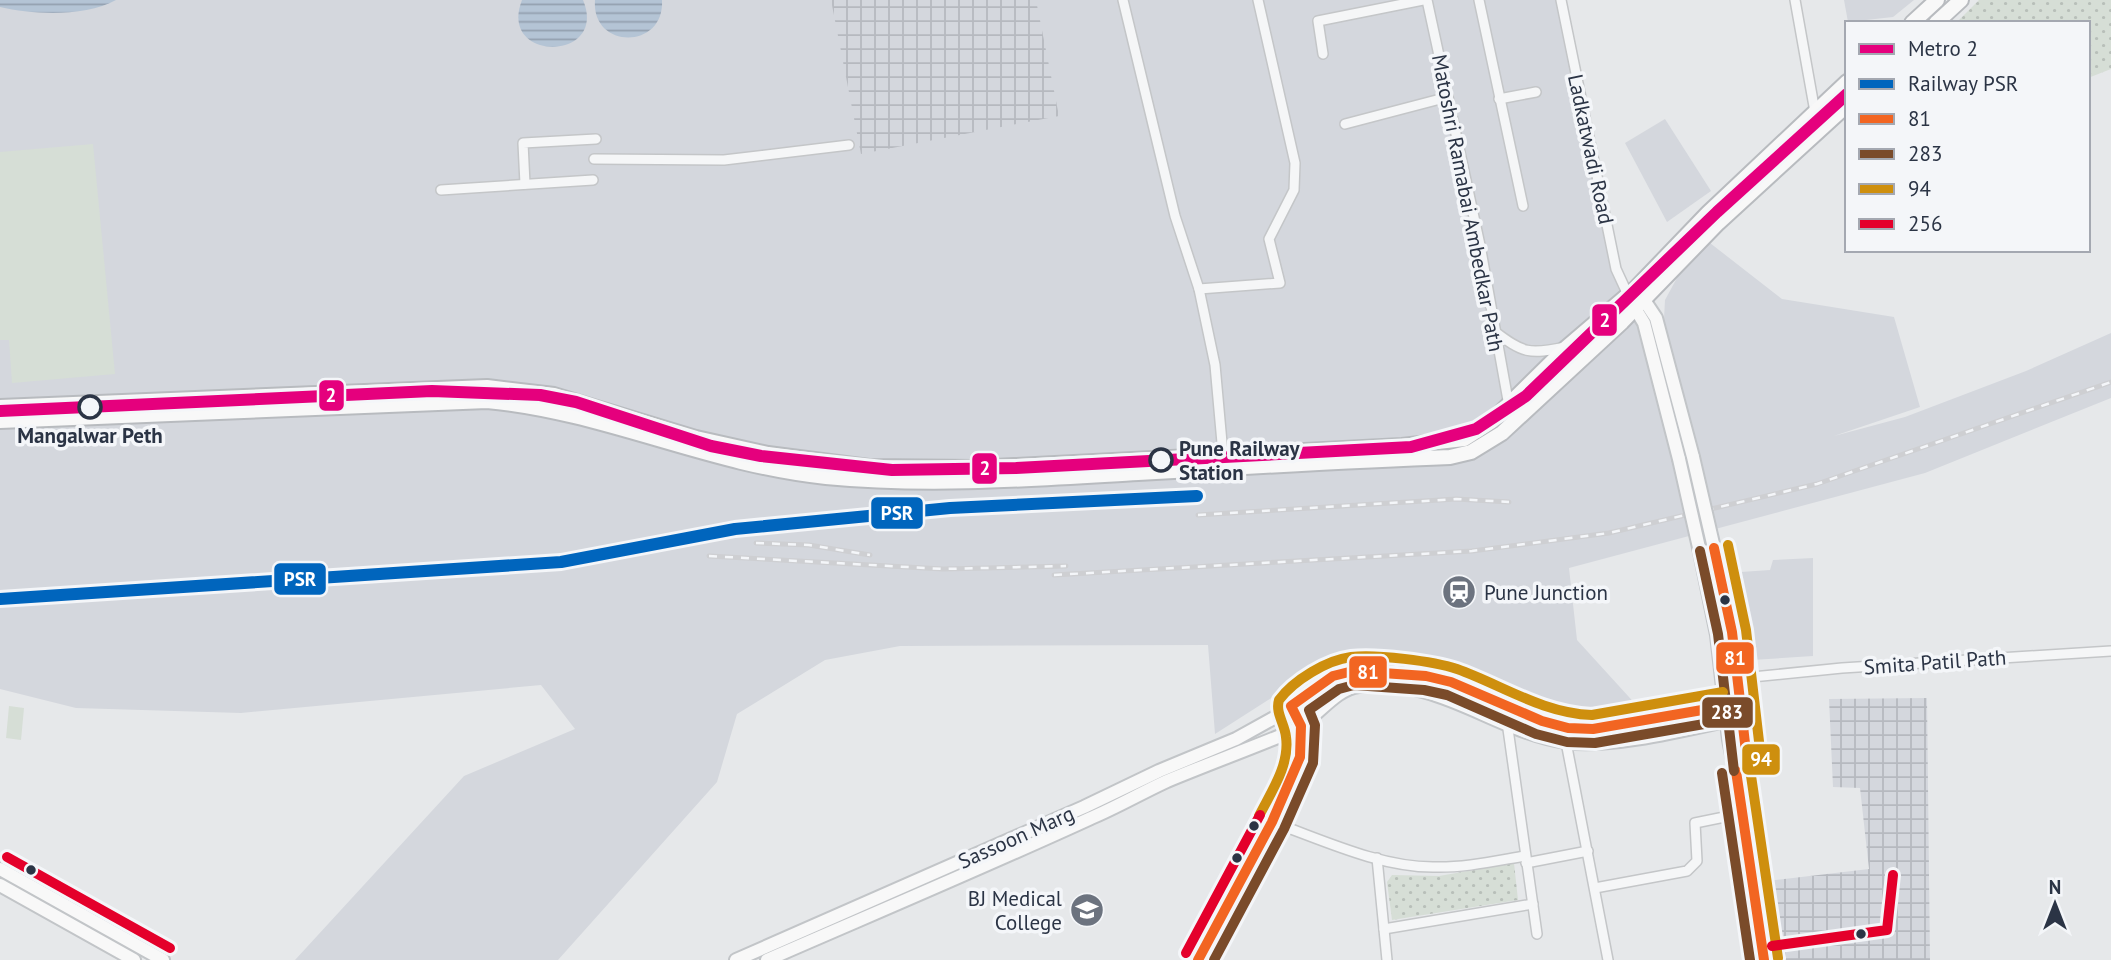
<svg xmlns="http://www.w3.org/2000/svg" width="2111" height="960" font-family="'PT Sans',sans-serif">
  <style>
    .built { fill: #d4d7dd }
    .industrial { fill: url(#industrial-grid) }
    .park { fill: url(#park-dots) }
    .pitch { fill: #d6ded6 }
    .water { fill: url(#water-rules) }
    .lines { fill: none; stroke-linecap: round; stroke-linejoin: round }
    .minor-casing { stroke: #c4c6c8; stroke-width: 12 }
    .major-casing { stroke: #c2c5c8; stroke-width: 16 }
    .highway-casing { stroke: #b8bbbf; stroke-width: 18 }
    .minor { stroke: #f5f6f7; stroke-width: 9 }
    .major { stroke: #f8f8f8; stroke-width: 12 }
    .highway { stroke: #f8f8f8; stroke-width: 14 }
    .rail-casing { stroke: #cecfd2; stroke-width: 5 }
    .rail { stroke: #f4f6f9; stroke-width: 2.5; stroke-dasharray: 8; stroke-linecap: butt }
    .major-bridge-casing { stroke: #c2c5c8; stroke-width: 16; stroke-linecap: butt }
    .major-bridge { stroke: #f8f8f8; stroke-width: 12 }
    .bus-1-casing { stroke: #f4f6f9; stroke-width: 16 }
    .bus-2-casing { stroke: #f4f6f9; stroke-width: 16 }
    .bus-3-casing { stroke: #f4f6f9; stroke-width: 16 }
    .bus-4-casing { stroke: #f4f6f9; stroke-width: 16 }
    .bus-1 { stroke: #f26522; stroke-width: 10 }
    .bus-2 { stroke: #7a4b2a; stroke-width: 10 }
    .bus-3 { stroke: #ce8f0e; stroke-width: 10 }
    .bus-4 { stroke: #e4002b; stroke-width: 10 }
    .rail-1-casing { stroke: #f4f6f9; stroke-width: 18 }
    .rail-1 { stroke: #0065bd; stroke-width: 12 }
    .metro-1-casing { stroke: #f4f6f9; stroke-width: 18 }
    .metro-1 { stroke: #e5007d; stroke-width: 12 }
    .stop-dot { fill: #f4f6f9; stroke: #2b3445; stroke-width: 3.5 }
    .bus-dot { fill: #2b3445; stroke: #f4f6f9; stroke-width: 2.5 }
    .labels { text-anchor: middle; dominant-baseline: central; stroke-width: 7; stroke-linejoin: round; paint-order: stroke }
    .street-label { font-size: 21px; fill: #2b3445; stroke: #f4f6f9 }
    .stop-label { font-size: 21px; font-weight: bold; fill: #2b3445; stroke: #f4f6f9 }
    .poi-label { font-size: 21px; fill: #2b3445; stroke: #f4f6f9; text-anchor: start }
    .line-badge { stroke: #f4f6f9; stroke-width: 2.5 }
    .badge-label { font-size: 19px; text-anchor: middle; font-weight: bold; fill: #fff }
  </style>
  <defs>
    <pattern id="industrial-grid" width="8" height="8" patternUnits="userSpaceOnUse" patternTransform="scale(1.75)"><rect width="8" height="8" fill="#d4d7dd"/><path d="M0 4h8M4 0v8" fill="none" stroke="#b6b9bf"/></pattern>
    <pattern id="park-dots" width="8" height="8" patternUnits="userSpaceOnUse" patternTransform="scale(1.75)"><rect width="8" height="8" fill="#d6ded6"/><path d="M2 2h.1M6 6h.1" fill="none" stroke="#b8bfb9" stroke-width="1.8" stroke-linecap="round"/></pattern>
    <pattern id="water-rules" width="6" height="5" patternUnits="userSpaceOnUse" patternTransform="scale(1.75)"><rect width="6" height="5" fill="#b4c4d5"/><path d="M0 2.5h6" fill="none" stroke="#93a0af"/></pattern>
  </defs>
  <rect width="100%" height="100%" fill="#e6e8ea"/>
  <g class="built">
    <polygon points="0,0 1562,0 1617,268 1677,428 1688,473 1701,470 1664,319 1665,300 1678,276 1710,243 1782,299 1894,317 1920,407 1834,436 1905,417 2026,371 2111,333 2111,398 1925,473 1569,568 1577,640 1639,708 1614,716 1536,712 1474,680 1433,667 1340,654 1215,734 1208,645 900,646 825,660 737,714 717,782 558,960 295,960 464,776 575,729 541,685 241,713 76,708 0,689"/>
    <polygon points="1844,0 1914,0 1893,17 1848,22"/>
    <polygon points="1665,119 1711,191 1667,222 1625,143"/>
    <polygon points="1813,558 1813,656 1752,660 1746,658 1735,623 1726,573 1770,570 1773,560"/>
  </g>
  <g class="industrial">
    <polygon points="831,0 1036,0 1059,116 861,154"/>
    <polygon points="1927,698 1930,960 1776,960 1767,881 1869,869 1860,788 1833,787 1829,699"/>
  </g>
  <g class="park">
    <polygon points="1979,0 2111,0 2111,69 2088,78 2088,23 1956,23"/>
    <polygon points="1514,863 1518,900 1392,920 1387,882 1392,875 1439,876"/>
  </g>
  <g class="pitch">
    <polygon points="93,144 115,374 12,383 9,340 0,340 0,152"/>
    <polygon points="9,706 24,708 21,740 6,738"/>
  </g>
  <g class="water">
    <path d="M 0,0 L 116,0 C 85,17 34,15 0,7 Z"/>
    <path d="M 522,0 L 583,0 C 609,62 497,63 522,0 Z"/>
    <path d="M 595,0 L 662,0 C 665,50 591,50 595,0 Z"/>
  </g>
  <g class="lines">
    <g class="minor-casing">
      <g id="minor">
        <polyline points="1123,0 1175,216 1199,289 1215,365 1223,454"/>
        <polyline points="1427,0 1480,245 1509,406"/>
        <polyline points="1479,0 1523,206"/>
        <polyline points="1561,0 1616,269 1628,295"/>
        <polyline points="1795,0 1815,112"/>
        <polyline points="1323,54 1318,21 1423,0"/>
        <polyline points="1499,99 1536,92"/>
        <polyline points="1345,124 1448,97"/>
        <polyline points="594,159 724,160 849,145"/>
        <polyline points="525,184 523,143 596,139"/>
        <polyline points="441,190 593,180"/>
        <polyline points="1199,289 1280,283 1269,239 1294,190 1295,163 1258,0"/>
        <path d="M 1494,331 C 1523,353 1529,355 1565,347"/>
        <polyline points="1722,680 1842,668 2111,651"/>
        <polyline points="1507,722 1537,934"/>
        <polyline points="1566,742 1608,960"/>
        <path d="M 1272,822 C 1323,840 1379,867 1433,867 C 1464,868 1495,861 1525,856"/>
        <polyline points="1377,858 1387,960"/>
        <polyline points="1526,863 1588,851"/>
        <polyline points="1595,888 1687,871 1697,861 1695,823 1744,813"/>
        <polyline points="1384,929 1533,904"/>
      </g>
    </g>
    <g class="major-casing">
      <g id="major">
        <polyline points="1638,291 1656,318 1693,457"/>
        <polyline points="1630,300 1644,323 1679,459"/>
        <polyline points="1714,548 1732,632 1774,960"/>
        <polyline points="1700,552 1717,635 1729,740 1744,813 1764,960"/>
        <polyline points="0,869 163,960"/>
        <polyline points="0,885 134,960"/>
        <polyline points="736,960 1084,807 1159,771 1236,739 1281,714 1333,676 1348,672 1400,673 1451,682 1542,721 1568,728 1593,729 1622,725 1741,702"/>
        <path d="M 767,960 C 875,913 984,867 1091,818 C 1117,807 1141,793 1167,781 C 1208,764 1249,749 1290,732 C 1315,721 1333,689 1359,686 C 1442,677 1492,731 1566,742 C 1612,749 1695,727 1743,717"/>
        <polyline points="1198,960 1272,822 1300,757 1301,726 1291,706"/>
      </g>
    </g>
    <g class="highway-casing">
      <g id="highway">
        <polyline points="1912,23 1937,0"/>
        <polyline points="1936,23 1961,0"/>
        <polyline points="0,407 487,387 554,395 696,438 768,454 869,467 975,468 1402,446 1464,439 1492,421 1567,347 1636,288 1708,213 1847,82"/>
        <path d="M 0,421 L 487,401 C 605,412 708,465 826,477 C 930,487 1035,479 1138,473 C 1242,467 1346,461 1450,457 L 1471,452 L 1502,433 L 1622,322 L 1718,223 L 1847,105"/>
      </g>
    </g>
    <use href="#minor" class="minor"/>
    <use href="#major" class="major"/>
    <use href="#highway" class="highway"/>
    <g class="rail-casing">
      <g id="rail">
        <polyline points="1198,515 1456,499 1509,502"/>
        <polyline points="756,543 809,545 870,555"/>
        <polyline points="709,556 943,569 1066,566"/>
        <polyline points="1054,575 1472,551 1609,533 1817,484 2111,382"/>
      </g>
    </g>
    <use href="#rail" class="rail"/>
    <g class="major-bridge-casing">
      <g id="major-bridge">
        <polyline points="1693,457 1714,548"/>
        <polyline points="1679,459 1700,552"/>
      </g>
    </g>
    <use href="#major-bridge" class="major-bridge"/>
    <g class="bus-1-casing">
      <g id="bus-1">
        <polyline points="1714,548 1732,632 1748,769"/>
        <polyline points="1736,771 1764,960"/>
        <polyline points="1198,960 1272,822 1300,757 1301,726 1291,706 1333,676 1353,671 1426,676 1451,682 1542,721 1568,728 1593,729 1725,706"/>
      </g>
    </g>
    <g class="bus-2-casing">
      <g id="bus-2">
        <polyline points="1700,551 1718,634 1734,771"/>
        <polyline points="1722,773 1750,960"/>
        <polyline points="1214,960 1284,829 1313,763 1315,725 1309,710 1339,689 1354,685 1424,690 1447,695 1536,734 1567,742 1595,743 1727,720"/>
      </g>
    </g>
    <g class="bus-3-casing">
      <g id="bus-3">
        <polyline points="1728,545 1746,630 1762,767"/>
        <polyline points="1750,769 1778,958"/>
        <path d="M 1259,816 C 1271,792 1290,765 1286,737 C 1285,724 1275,713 1279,700 C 1294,680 1327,660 1351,657 C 1376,654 1433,661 1457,669 C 1502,685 1542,713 1592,715 L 1723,692"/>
      </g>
    </g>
    <g class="bus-4-casing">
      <g id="bus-4">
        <polyline points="7,857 170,948"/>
        <polyline points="1772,946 1887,930 1893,875"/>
        <polyline points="1186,953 1260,815"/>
      </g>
    </g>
    <use href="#bus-1" class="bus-1"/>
    <use href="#bus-2" class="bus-2"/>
    <use href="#bus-3" class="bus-3"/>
    <use href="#bus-4" class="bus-4"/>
    <g class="rail-1-casing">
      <polyline id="rail-1" points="0,599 561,562 735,529 950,508 1197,496"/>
    </g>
    <use href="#rail-1" class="rail-1"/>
    <g class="metro-1-casing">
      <polyline id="metro-1" points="0,411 432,391 540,395 576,402 711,446 761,456 892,470 1016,468 1411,447 1476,429 1526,396 1717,212 1847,94"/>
    </g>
    <use href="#metro-1" class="metro-1"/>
  </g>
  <defs>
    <g id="station-disc" transform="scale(1.75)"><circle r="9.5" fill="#6c737f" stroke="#f4f6f9"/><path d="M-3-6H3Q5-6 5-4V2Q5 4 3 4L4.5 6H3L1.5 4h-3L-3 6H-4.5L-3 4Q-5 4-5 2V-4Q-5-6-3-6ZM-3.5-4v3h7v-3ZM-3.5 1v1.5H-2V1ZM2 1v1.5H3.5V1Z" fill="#fff"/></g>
    <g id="university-disc" transform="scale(1.75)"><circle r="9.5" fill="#6c737f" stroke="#f4f6f9"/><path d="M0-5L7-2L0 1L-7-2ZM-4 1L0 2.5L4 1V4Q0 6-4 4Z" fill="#fff"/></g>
  </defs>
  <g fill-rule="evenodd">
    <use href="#station-disc" x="1459" y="592"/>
    <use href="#university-disc" x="1087" y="910"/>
  </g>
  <g class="stop-dot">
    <circle cx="90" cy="407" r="11"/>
    <circle cx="1161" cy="460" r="11"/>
  </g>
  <g class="bus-dot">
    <circle cx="1725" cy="600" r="6"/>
    <circle cx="1254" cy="826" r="6"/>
    <circle cx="1237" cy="858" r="6"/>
    <circle cx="31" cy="870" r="6"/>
    <circle cx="1861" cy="934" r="6"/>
  </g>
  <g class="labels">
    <g class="street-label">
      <text transform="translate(1591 149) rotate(78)">Ladkatwadi Road</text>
      <text transform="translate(1468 203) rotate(79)">Matoshri Ramabai Ambedkar Path</text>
      <text transform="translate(1935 662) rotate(-4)">Smita Patil Path</text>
      <text transform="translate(1016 837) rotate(-24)">Sassoon Marg</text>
    </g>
    <g class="stop-label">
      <text x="90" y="435">Mangalwar Peth</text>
      <text x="1179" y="448" text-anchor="start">Pune Railway<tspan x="1179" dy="24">Station</tspan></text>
    </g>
    <g class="poi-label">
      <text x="1484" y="592">Pune Junction</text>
      <text x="1062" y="898" text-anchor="end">BJ Medical<tspan x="1062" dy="24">College</tspan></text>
    </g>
  </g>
  <g class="line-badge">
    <rect x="1591" y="303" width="27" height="34" rx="7" fill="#e5007d"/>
    <rect x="318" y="379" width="27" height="33" rx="7" fill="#e5007d"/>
    <rect x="971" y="452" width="27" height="33" rx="7" fill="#e5007d"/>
    <rect x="870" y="496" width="54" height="34" rx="7" fill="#0065bd"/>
    <rect x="273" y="562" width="54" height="34" rx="7" fill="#0065bd"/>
    <rect x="1715" y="641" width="40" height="34" rx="7" fill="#f26522"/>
    <rect x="1348" y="655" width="40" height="34" rx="7" fill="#f26522"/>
    <rect x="1701" y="696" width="53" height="33" rx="7" fill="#7a4b2a"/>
    <rect x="1741" y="743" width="40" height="33" rx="7" fill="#ce8f0e"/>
  </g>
  <g class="badge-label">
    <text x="1605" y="327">2</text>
    <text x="331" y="402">2</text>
    <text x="985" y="475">2</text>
    <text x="897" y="520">PSR</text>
    <text x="300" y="586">PSR</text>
    <text x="1735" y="665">81</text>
    <text x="1368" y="679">81</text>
    <text x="1727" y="719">283</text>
    <text x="1761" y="766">94</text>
  </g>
  <rect x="1845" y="21" width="245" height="231" fill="#f4f6f9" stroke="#a4a8b1" stroke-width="2"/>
  <rect x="1859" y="44" width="35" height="10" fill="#e5007d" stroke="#a4a8b1" stroke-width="2"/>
  <text x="1908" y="56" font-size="21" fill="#2b3445">Metro 2</text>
  <rect x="1859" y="79" width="35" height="10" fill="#0065bd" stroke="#a4a8b1" stroke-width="2"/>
  <text x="1908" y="91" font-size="21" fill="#2b3445">Railway PSR</text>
  <rect x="1859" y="114" width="35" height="10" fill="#f26522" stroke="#a4a8b1" stroke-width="2"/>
  <text x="1908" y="126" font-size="21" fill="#2b3445">81</text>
  <rect x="1859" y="149" width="35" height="10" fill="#7a4b2a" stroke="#a4a8b1" stroke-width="2"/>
  <text x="1908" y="161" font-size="21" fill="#2b3445">283</text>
  <rect x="1859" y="184" width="35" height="10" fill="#ce8f0e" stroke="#a4a8b1" stroke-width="2"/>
  <text x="1908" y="196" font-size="21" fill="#2b3445">94</text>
  <rect x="1859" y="219" width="35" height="10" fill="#e4002b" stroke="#a4a8b1" stroke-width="2"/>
  <text x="1908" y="231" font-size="21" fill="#2b3445">256</text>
  <g transform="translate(2055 904)" stroke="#f4f6f9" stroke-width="5" paint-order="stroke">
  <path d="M0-5L12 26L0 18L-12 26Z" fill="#2b3445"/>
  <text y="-10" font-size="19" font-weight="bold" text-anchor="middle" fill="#2b3445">N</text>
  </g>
</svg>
